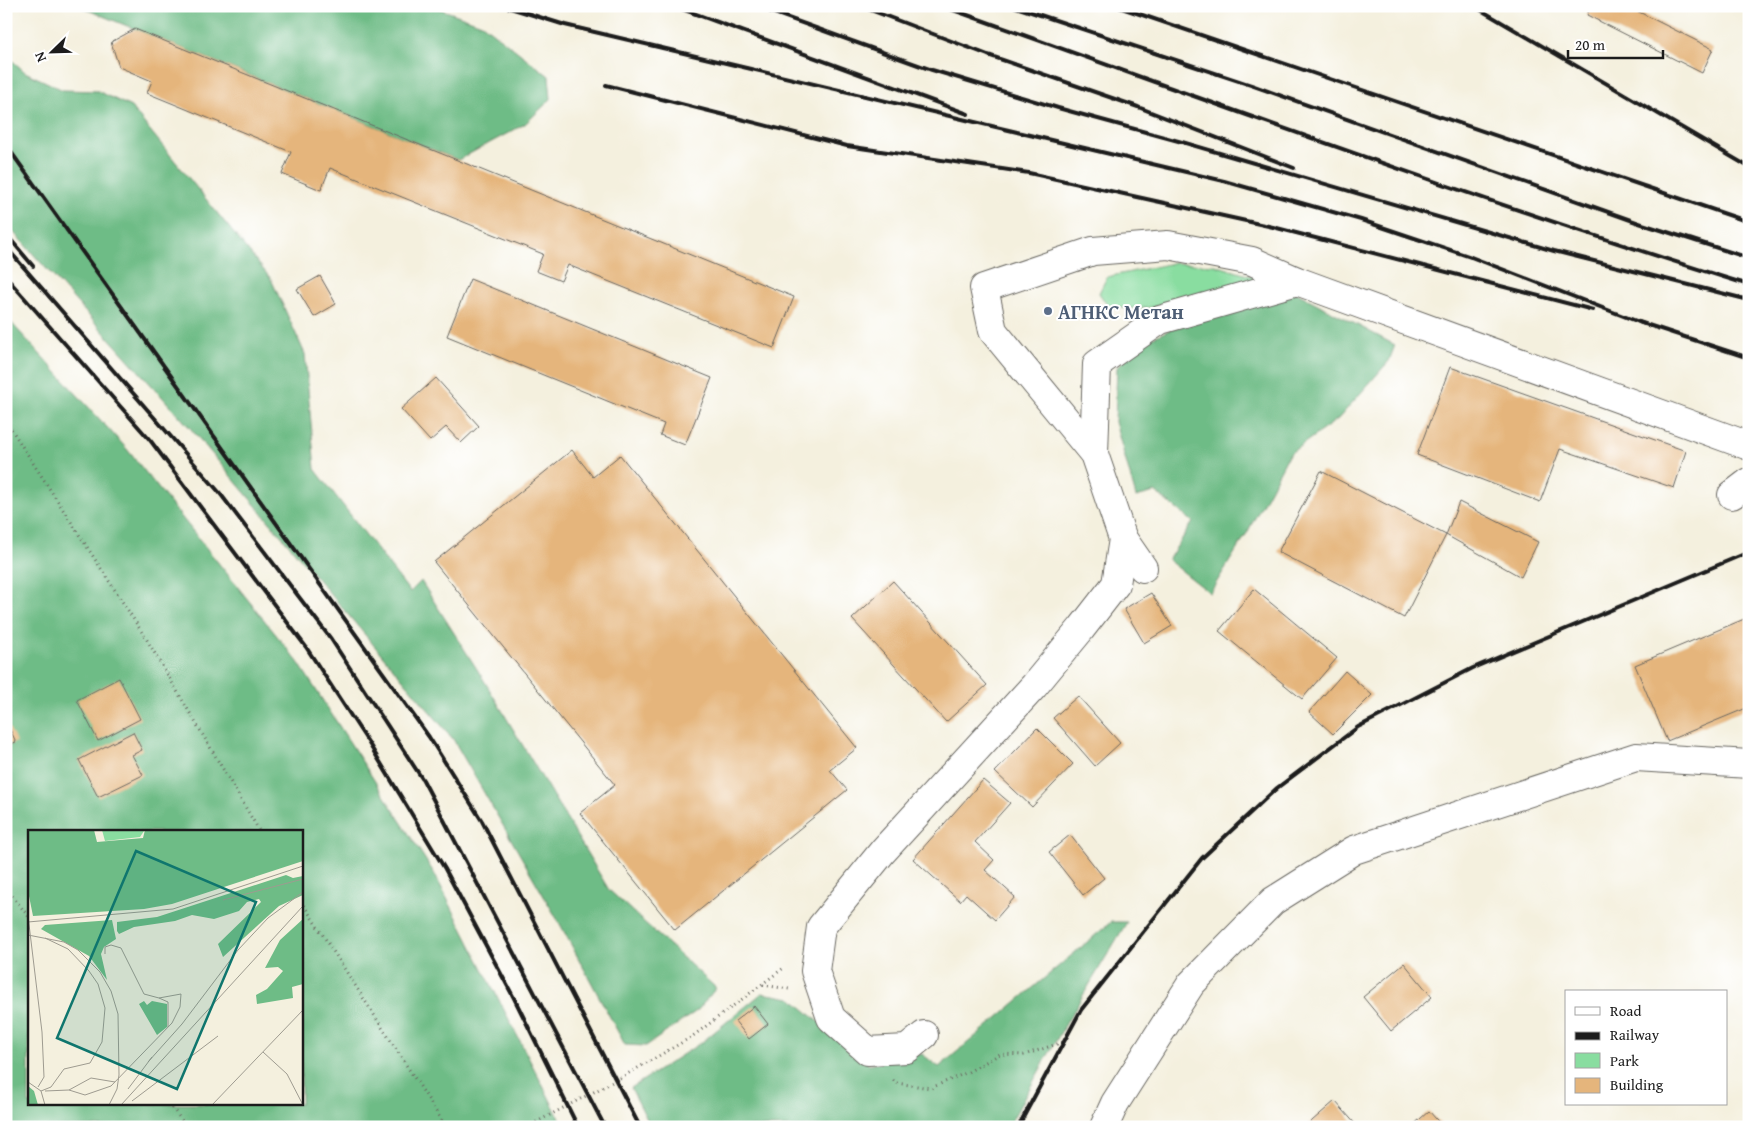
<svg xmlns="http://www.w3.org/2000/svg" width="1755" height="1133" font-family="'Gentium Book Plus',serif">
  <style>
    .green { fill: #89dda0; stroke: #527c5e }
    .forest { fill: #6ebc86; stroke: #456c51; fill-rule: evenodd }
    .building { fill: #e5b57c }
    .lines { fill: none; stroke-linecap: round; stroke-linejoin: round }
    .minor-casing { stroke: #686660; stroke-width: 30 }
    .path { stroke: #686660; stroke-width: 3; stroke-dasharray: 1 4; stroke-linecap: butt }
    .minor { stroke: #fff; stroke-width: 28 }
    .rail { stroke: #1c1c1c; stroke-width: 4 }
    .service-dot { fill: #5c6f8a; stroke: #fff; stroke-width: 2 }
    .labels { text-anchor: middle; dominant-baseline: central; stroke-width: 4; stroke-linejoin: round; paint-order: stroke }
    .service-label { font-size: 20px; font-weight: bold; fill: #4e5e75; stroke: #fff; text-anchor: start }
    .inset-road { fill: none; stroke: #9e9b90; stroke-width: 1 }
    .view { fill: #0f766e; fill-opacity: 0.15; stroke: #0f766e; stroke-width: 2.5 }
    .inset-edge { fill: none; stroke: #1c1c1c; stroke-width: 2.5 }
  </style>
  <rect width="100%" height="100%" fill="#fff"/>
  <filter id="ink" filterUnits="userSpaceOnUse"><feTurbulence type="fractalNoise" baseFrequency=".02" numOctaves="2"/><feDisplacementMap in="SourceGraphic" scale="10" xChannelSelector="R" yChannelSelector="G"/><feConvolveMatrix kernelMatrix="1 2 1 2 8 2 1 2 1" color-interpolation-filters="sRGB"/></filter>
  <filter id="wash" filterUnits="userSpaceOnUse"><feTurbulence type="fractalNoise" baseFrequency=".0096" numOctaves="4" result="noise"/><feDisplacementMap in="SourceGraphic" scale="20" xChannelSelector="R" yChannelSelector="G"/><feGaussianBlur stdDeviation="1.12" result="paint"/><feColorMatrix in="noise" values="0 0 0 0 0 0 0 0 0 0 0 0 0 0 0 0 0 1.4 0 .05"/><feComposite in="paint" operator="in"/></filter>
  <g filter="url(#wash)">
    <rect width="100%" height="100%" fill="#f4f0de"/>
    <path class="green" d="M 1173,263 L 1215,265 L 1263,280 C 1219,292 1152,316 1108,306 L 1099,293 L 1107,277 Z"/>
    <g class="forest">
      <polygon points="78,6 432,6 482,24 549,76 551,99 525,124 458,160"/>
      <polygon points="6,55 25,72 63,90 98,91 131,107 271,279 305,354 315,469 410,592 421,581 482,677 609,890 716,988 698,1010 646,1046 625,1045 560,924 453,739 191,429 6,224"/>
      <polygon points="1295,292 1395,345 1389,361 1338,419 1289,454 1247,533 1210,593 1168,560 1193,522 1155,492 1136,497 1115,422 1117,367 1145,341 1214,310"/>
      <path d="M 6,317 L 126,448 L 298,662 L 434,873 L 564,1127 L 6,1127 ZM 29,832 L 301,832 L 301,1104 L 29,1104 Z"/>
      <polygon points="1111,922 1127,922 1061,1032 1008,1127 651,1127 631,1088 702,1042 762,993 791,998 869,1064 922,1054 939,1067"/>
    </g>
    <g id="blocks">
      <g class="building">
        <polygon points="1591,6 1627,6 1713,49 1702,73 1587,15"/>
        <polygon points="135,29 794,297 774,348 568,265 561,281 536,271 543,254 330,168 321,190 282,174 291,152 147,93 152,81 119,67 111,42"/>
        <polygon points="320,276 336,304 314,317 297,289"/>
        <polygon points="470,279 712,378 685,445 660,435 664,424 447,336"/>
        <polygon points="1450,367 1686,451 1674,488 1560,449 1540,502 1417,455"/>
        <polygon points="436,378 479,426 461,443 446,427 430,441 401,409"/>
        <polygon points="572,450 593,477 620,455 857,748 830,770 847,790 675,930 580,813 615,785 434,562"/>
        <polygon points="1321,471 1446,535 1404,618 1278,552"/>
        <polygon points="1459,502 1538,542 1521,577 1446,535"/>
        <polygon points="893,581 987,685 946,722 852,619"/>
        <polygon points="1254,589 1337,658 1302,699 1219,631"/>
        <polygon points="1151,593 1172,626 1144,643 1124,609"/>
        <polygon points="1749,617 1749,707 1667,741 1635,665"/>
        <polygon points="1345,671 1372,695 1333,734 1309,712"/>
        <polygon points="119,678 140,719 98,741 77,700"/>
        <polygon points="1078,696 1120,743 1095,766 1053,718"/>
        <polygon points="6,721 16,742 6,746"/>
        <polygon points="1037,728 1073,764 1032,807 995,772"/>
        <polygon points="133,732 142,750 132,755 143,775 98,797 79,760"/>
        <polygon points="983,780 1010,803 975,842 994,860 985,870 1015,897 995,920 966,894 960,901 913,859"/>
        <polygon points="1070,835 1104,878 1083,895 1049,852"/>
        <polygon points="1404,963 1432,997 1391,1031 1363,997"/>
        <polygon points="754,1006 768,1024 749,1039 735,1021"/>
        <polygon points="1335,1101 1358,1127 1305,1127"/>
        <polygon points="1429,1111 1443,1127 1411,1127"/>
      </g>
    </g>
  </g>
  <g filter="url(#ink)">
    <use href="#blocks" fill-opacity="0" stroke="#686660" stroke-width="1"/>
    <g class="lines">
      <g class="minor-casing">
        <g id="minor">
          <polyline points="1094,454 1097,364 1160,320 1297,281"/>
          <polyline points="1732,495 1749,482"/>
          <polyline points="1123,539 1143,568"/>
          <polyline points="924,1035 907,1049 868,1051 831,1018 815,971 821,927 883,851 1034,686 1081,629 1116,584 1123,539 1094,454 993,331 984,288 1093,251 1168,245 1252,261 1297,281 1749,446"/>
          <polyline points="1104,1127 1115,1103 1191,984 1273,901 1354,850 1636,757 1749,764"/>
        </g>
      </g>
      <g class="path">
        <polyline points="6,421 147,640 260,832"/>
        <polyline points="6,888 29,917"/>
        <polyline points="301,901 446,1127"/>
        <polyline points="763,985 789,989"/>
        <polyline points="893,1080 896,1083 931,1088 968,1072 1000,1054 1024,1055 1063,1042"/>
        <polyline points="169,1104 187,1127"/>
        <polyline points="527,1127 624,1076 693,1036 785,967"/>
      </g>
      <use href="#minor" class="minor"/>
      <g class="rail">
        <polyline points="504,6 565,25 1224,181 1361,220 1471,257 1644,324"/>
        <polyline points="674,6 968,114"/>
        <polyline points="755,6 932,70 1058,108 1182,142 1554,251 1749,300"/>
        <polyline points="860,6 988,55 1138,107 1294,168"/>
        <path d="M 942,6 C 1210,101 1477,201 1749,285"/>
        <polyline points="1013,6 1254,86 1639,223 1749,258"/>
        <polyline points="1116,6 1749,222"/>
        <polyline points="1474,6 1749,167"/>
        <polyline points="606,85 847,146 1029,173 1273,227 1593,310"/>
        <polyline points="6,145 429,737 482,821 640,1127"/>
        <polyline points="6,234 33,266"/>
        <polyline points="6,247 219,492 331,639 423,780 605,1127"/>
        <polyline points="6,277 150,440 306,647 368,742 445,869 514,998 578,1127"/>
        <polyline points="1639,322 1749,358"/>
        <polyline points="1018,1127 1081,1010 1202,858 1277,788 1358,727 1473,668 1749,552"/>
      </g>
    </g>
  </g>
  <circle class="service-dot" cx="1048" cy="311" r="5"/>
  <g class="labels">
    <g class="service-label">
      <text x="1058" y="311">АГНКС Метан</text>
    </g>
  </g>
  <g transform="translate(28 830)">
    <rect width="275" height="275" fill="#f4f0de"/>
    <path d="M 74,0 L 116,0 L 116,1 L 112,7 L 77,11 Z" fill="#89dda0"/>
    <path d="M 0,0 L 66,0 L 69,12 L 115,8 L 117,0 L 275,0 L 275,31 L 144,74 L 116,79 L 5,86 L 0,61 ZM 258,45 L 265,48 L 275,46 L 275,65 L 251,76 L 195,127 L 190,114 L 233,72 L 231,69 L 219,72 L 211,81 L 186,89 L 164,85 L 147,91 L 106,97 L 91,104 L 89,101 L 89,92 L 129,87 ZM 275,89 L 275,154 L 264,157 L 265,168 L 229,174 L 228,165 L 239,159 L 255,141 L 250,137 L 237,138 L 252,110 ZM 84,90 L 88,109 L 76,117 L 73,124 L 79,150 L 61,126 L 13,99 L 17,95 ZM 116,171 L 119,175 L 124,171 L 139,174 L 139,197 L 129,205 L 111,174 ZM 0,256 L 6,261 L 10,275 L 0,275 Z" fill="#6ebc86"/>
    <path class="inset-road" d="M 195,70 L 275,49M 0,86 L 14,202 L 16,247 L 10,257M 0,92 L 145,79 L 275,36M 0,105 L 36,112 L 50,120 L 72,142 L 83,161 L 90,184 L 91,245 L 89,259 L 81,275M 131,168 L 140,172 L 140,197M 235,222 L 259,244 L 275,275M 120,232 L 154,194 L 210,120 L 240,88 L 275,62M 0,252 L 13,261 L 17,275M 100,259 L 124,227M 41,260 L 57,265 L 83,256 L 144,193 L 152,177 L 153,164 L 131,168 L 116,164 L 93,118 L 83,115 L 77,117 L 77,124M 13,261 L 23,257 L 36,239 L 62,233 L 74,212 L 77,178 L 70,154 L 61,141 L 40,119 L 17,108M 17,261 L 41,260 L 63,248 L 87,252M 104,271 L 190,206M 93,275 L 275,76M 184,275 L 275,180"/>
    <path class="view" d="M 108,21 L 228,72 L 149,259 L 29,208 Z"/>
    <rect width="275" height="275" class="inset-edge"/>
  </g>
  <rect width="1755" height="1133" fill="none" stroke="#fff" stroke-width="25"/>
  <rect x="1565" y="990" width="162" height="115" fill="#ffffff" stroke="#a4a4a4"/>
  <rect x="1575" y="1007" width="25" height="8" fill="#ffffff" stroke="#a4a4a4"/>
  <text x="1610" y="1016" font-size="15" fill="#1c1c1c">Road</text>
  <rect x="1575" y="1032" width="25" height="8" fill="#1c1c1c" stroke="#a4a4a4"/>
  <text x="1610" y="1040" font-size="15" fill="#1c1c1c">Railway</text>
  <rect x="1575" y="1053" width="25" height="15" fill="#89dda0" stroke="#a4a4a4"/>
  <text x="1610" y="1066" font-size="15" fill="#1c1c1c">Park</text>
  <rect x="1575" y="1078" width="25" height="15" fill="#e5b57c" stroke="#a4a4a4"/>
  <text x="1610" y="1090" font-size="15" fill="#1c1c1c">Building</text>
  <g transform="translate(52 52) rotate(247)" stroke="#ffffff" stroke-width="4" paint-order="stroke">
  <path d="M0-4L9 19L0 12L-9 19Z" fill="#1c1c1c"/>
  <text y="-8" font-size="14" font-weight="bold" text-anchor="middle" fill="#1c1c1c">N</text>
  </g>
  <path d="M1568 50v8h95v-8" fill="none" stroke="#1c1c1c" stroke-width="2.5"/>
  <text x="1575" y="50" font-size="15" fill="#1c1c1c" stroke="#ffffff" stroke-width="4" paint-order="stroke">20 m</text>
</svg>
